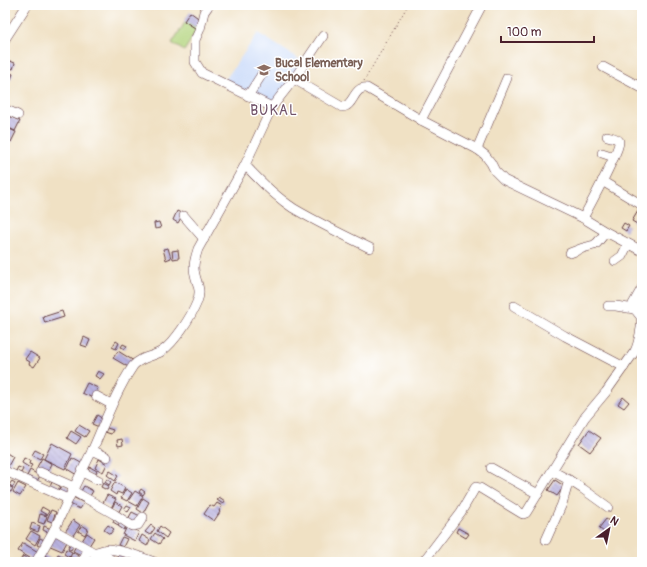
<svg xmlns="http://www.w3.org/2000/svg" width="647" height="567" font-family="Pangolin,sans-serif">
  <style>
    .built { fill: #cbdbf9 }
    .park { fill: #b2d47d; stroke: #7e7a54 }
    .building { fill: url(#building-back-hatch) }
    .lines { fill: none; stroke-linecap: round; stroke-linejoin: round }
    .minor-casing { stroke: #633c42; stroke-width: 10 }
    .path { stroke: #633c42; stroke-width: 1; stroke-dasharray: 1 3; stroke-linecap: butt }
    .minor { stroke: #fff; stroke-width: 9 }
    .labels { text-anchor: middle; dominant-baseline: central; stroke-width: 3; stroke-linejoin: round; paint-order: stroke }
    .education-label { font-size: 12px; font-weight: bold; fill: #785e54; stroke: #fff; text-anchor: start }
    .quarter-label { font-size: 14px; letter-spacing: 1px; fill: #71536a; stroke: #fff }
  </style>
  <defs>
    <pattern id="building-back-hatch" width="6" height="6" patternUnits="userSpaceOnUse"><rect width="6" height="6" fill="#bab3e0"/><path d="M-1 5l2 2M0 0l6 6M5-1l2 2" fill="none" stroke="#9991b6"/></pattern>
  </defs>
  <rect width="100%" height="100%" fill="#fff"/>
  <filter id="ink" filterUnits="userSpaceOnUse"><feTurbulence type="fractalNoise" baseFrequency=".025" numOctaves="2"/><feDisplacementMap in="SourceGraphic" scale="8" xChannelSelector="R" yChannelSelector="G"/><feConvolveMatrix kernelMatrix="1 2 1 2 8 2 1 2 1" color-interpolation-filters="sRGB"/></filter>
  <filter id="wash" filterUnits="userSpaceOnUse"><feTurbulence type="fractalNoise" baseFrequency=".012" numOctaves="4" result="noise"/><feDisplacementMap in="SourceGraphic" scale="16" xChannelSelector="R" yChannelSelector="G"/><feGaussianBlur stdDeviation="0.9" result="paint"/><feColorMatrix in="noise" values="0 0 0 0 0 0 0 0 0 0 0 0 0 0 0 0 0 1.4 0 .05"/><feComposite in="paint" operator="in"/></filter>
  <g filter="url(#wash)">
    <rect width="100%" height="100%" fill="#f0e1c4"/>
    <polygon class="built" points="258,33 302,61 276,107 225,80"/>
    <polygon class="park" points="186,21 198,29 184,51 172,43"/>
    <g id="blocks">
      <g class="building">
        <polygon points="190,12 201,20 195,28 184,21"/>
        <polygon points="5,59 15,63 13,69 5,66"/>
        <polygon points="5,71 13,74 10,81 5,79"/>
        <polygon points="5,114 20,121 15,131 5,126"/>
        <polygon points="5,127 16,132 11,142 5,139"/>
        <polygon points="177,211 183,214 178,223 173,220"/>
        <polygon points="638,211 642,213 642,227 632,221"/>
        <polygon points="159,222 161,228 155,229 154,223"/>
        <polygon points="624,223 629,226 626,231 621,228"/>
        <polygon points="168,248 171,258 166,260 163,249"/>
        <polygon points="178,250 179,258 173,259 172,251"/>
        <polygon points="62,311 64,317 45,323 43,317"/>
        <polygon points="84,337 90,340 87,347 81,345"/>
        <polygon points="116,341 119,343 116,349 112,347"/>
        <polygon points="123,344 127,346 125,349 121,347"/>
        <polygon points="118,351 134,361 130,368 113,358"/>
        <polygon points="30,352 40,358 34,367 29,364 30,362 25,359"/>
        <polygon points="98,371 104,374 100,379 95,376"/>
        <polygon points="87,383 98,388 93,398 82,393"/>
        <polygon points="623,397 629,402 624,408 618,404"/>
        <polygon points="97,415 103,419 99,427 92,424"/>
        <polygon points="79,425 89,431 85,437 75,431"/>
        <polygon points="107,428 113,430 111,434 105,432"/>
        <polygon points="589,430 601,438 590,452 579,444"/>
        <polygon points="71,431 81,437 76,444 67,438"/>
        <polygon points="122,439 123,445 118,446 117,440"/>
        <polygon points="52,443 72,454 65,469 44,459"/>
        <polygon points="35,450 43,454 40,459 32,455"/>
        <polygon points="5,452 13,457 7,468 5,467"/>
        <polygon points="24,458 30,461 29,464 32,465 30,468 22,463"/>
        <polygon points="42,458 52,464 47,473 37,467"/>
        <polygon points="72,458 83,464 77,475 67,469"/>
        <polygon points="99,459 107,464 103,472 95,468"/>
        <polygon points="18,467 23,469 21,473 16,471"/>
        <polygon points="90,467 97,471 94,477 86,473"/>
        <polygon points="30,470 40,476 37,481 27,476"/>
        <polygon points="110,471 118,476 115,481 107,475"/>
        <polygon points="107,479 111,482 109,485 105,482"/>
        <polygon points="555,480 564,486 557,496 548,490"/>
        <polygon points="12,481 15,483 13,487 9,485"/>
        <polygon points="52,482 60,486 57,493 49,489"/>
        <polygon points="115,482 125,488 122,494 117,492 116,495 110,491"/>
        <polygon points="18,483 26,487 20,496 13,492"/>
        <polygon points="103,483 109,486 107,490 101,487"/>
        <polygon points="63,484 71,489 66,497 58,492"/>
        <polygon points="8,486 13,488 11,492 6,490"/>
        <polygon points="84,486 93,491 90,496 81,491"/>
        <polygon points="126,489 132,493 127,501 121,498"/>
        <polygon points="141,489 145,492 143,495 139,492"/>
        <polygon points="135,491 143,496 137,506 128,501"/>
        <polygon points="107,495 116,499 111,508 103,503"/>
        <polygon points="73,497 84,503 80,509 70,504"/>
        <polygon points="219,497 225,501 223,504 217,500"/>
        <polygon points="143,498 149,502 143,513 137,509"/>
        <polygon points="115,502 122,506 118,513 111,510"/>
        <polygon points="217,503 222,506 219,511 220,512 214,521 204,514 210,505 214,507"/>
        <polygon points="127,505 131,507 128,512 124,509"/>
        <polygon points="42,507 49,511 47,515 40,511"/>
        <polygon points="51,510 56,512 52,522 47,520"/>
        <polygon points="132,512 140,516 137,522 135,521 133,524 127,521"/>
        <polygon points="40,514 47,516 44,524 38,522"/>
        <polygon points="114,519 120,522 118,525 113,522"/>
        <polygon points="606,519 612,523 605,533 599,528"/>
        <polygon points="73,520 80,525 72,537 65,532"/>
        <polygon points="32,523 40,526 38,532 30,529"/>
        <polygon points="120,523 126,526 124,530 118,526"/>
        <polygon points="82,525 88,529 85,535 78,531"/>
        <polygon points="108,525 114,529 110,534 104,530"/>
        <polygon points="151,525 155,528 150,535 145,532"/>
        <polygon points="44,526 51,529 49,533 43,530"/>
        <polygon points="127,526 139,532 135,541 123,535"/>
        <polygon points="160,526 169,533 166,538 157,531"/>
        <polygon points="458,528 469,534 466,538 456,532"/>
        <polygon points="31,531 40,536 35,545 26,539"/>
        <polygon points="87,533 94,538 87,549 80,544"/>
        <polygon points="155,533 163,539 159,544 151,539"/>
        <polygon points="53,535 67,542 62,551 48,545"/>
        <polygon points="142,535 150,540 147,546 139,541"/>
        <polygon points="122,537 127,539 123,547 118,545"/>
        <polygon points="40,538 46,541 43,548 37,545"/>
        <polygon points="23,543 40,553 35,561 18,551"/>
        <polygon points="70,544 74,545 71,550 68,548"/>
        <polygon points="76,546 84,550 81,555 73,551"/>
        <polygon points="66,549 72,552 69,557 64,554"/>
        <polygon points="73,552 78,556 76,560 70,557"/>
        <polygon points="43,554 54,561 53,562 38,562"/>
        <polygon points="58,554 67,559 66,562 54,562"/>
        <polygon points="119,554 124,557 122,562 115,561"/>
        <polygon points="23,556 33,562 19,562"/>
        <polygon points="69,557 73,559 72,562 67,562"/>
        <polygon points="100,557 105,560 104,562 97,562"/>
        <polygon points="125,558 134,562 124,562"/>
      </g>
    </g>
  </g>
  <g filter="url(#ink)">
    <use href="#blocks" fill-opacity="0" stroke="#633c42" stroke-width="1"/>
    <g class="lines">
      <g class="minor-casing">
        <g id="minor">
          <polyline points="209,5 204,12 200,29 195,40 195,62 202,73 272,107"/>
          <polyline points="5,39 27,5"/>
          <polyline points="603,67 642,88"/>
          <path d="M 294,79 L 342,107 C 354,107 353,86 367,88 L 421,120 L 477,149 L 485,155 L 491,163 L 495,171 L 504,180 L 583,218 L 606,232 L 642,251"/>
          <polyline points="248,96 264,71"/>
          <polyline points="5,109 18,115"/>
          <polyline points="421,120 482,5"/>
          <polyline points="477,149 507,78"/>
          <polyline points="602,153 614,157"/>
          <path d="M 245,165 C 260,181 275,196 293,208 C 318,223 344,235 370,248"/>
          <polyline points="602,181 642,205"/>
          <polyline points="184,216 204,239"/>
          <path d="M 583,218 C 588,209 622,146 619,141 C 617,138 610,137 607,136"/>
          <polyline points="570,253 583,248 594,245 597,243 606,232"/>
          <polyline points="615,261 622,256 628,244"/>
          <polyline points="514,306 565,336 624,367"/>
          <polyline points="608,306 616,306 634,309"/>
          <polyline points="96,396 111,404"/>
          <polyline points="92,450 107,457"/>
          <polyline points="491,468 538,494"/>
          <polyline points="5,471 68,499"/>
          <polyline points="40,472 74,487"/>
          <polyline points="82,472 98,480"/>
          <polyline points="569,480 583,489 608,507"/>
          <polyline points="73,491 114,514 132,526 138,525 143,517"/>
          <path d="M 54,530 L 93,552 C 99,553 103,549 108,549 C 123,550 141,557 154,562"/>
          <polyline points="546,540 562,504 569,480 552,471"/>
          <polyline points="100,552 114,562"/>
          <path d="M 36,562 C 42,551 48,541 54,530 C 59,520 63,510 68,500 C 76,483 84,467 92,451 C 105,422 115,393 133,366 C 140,357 153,357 162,351 C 175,342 191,317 197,302 C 203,287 194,281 194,267 C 194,261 196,255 198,249 L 245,165 L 272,107 L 294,79 L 323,36"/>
          <polyline points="82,562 88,550"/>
          <polyline points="92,562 98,552"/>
          <path d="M 423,562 L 461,512 L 475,488 L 476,487 L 480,488 L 521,513 L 523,514 L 526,513 L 585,417 L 606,392 L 635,351 C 638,345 643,324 641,317 C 638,312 634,310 633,304 L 642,288"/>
        </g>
      </g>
      <polyline class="path" points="364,81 408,5"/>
      <use href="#minor" class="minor"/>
    </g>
  </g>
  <defs>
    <g id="school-bare" transform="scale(1.08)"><path d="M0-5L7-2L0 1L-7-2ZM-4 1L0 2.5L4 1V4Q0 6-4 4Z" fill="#8d6e63" stroke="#fff" stroke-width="2.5" paint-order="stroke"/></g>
  </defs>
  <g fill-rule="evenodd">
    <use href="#school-bare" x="264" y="70"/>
  </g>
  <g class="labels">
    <g class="education-label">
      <text x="275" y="63">Bucal Elementary<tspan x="275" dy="14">School</tspan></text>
    </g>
    <g class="quarter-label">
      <text x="274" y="110">BUKAL</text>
    </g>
  </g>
  <rect width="647" height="567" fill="none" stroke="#fff" stroke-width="20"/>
  <g transform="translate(609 529) rotate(33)" stroke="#ffffff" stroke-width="3" paint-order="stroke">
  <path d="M0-3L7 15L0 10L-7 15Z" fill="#4a1f2b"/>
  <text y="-6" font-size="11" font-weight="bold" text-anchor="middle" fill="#4a1f2b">N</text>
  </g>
  <path d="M501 36v6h93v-6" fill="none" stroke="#4a1f2b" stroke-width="2"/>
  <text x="507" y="36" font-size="12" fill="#4a1f2b" stroke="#ffffff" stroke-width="3" paint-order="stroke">100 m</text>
</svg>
